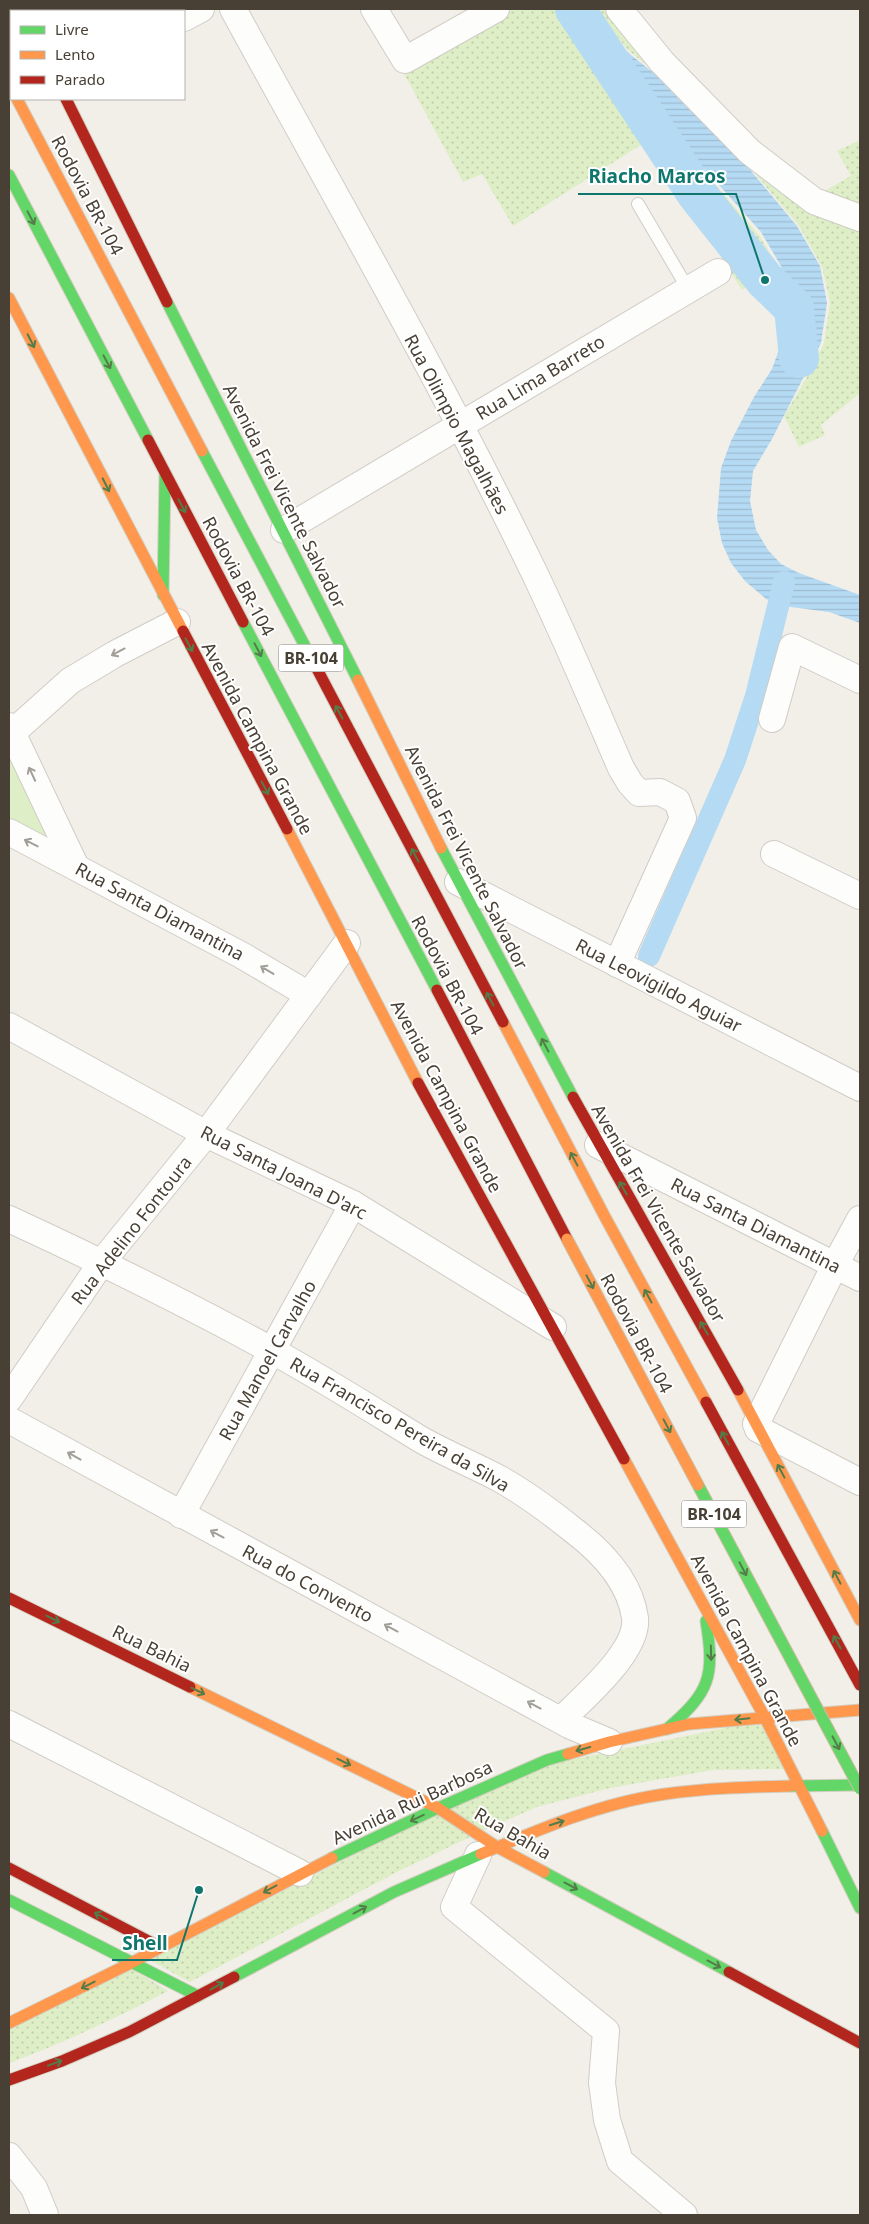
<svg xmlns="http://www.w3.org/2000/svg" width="869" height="2224" font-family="'Noto Sans',sans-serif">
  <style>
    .grass { fill: url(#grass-dots) }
    .green { fill: #deeec6 }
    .water { fill: url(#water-rules) }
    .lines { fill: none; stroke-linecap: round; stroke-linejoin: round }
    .canal { stroke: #b5daf3; stroke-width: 22 }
    .river { stroke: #b5daf3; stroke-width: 40 }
    .lane-casing { stroke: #d0ccc6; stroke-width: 14 }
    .street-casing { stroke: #d0ccc6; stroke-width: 28 }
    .fast-casing { stroke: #d3cec0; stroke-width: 13 }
    .slow-casing { stroke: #d3cec0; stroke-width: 13 }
    .jam-casing { stroke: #d3cec0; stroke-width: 13 }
    .lane { stroke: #fdfdfc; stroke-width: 12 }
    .street { stroke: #fdfdfc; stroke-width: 26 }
    .fast { stroke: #63d668; stroke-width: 11 }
    .slow { stroke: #ff974d; stroke-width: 11 }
    .jam { stroke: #b3261e; stroke-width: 11 }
    .fast-bridge-casing { stroke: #ccbda1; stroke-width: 13; stroke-linecap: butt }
    .slow-bridge-casing { stroke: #ccbda1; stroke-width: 13; stroke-linecap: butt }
    .fast-bridge { stroke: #63d668; stroke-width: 11 }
    .slow-bridge { stroke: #ff974d; stroke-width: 11 }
    .oneway { stroke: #537c49 }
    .oneway2 { stroke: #a29e98 }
    .labels { text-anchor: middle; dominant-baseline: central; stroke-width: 4; stroke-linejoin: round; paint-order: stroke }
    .shield { fill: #fff; stroke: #7f7971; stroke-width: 1 }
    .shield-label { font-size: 16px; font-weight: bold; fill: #484034 }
    .street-label { font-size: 18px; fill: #484034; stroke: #fff }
    .leader { fill: none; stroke: #0f766e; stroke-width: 2 }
    .callout-dot { fill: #0f766e; stroke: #fff; stroke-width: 2 }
    .callout-label { font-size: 19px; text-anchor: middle; font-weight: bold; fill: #0f766e; stroke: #fff; stroke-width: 4; stroke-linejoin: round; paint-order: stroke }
  </style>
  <defs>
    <pattern id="grass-dots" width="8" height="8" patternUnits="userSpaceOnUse" patternTransform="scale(1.25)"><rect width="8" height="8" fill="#deeec6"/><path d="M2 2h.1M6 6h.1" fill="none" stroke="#c0cdab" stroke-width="1.8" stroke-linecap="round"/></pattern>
    <pattern id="water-rules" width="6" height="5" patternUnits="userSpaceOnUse" patternTransform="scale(1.25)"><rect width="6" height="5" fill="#b5daf3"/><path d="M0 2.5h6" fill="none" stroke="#9dbcd1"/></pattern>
  </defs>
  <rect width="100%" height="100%" fill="#f2efe8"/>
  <g class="grass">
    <polygon points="509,9 554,9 586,55 613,86 667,129 759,235 779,268 742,290 647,141 513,226 482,174 463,182 401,68"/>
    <polygon points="595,9 609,9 801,204 851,176 837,151 860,140 860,393 821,425 825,435 799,447 784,416 807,377 824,343 830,302 822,267 799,226 728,141 681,93 627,49"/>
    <polygon points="759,1721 785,1769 713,1770 610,1788 537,1807 482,1831 450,1808 555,1763"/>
    <polygon points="437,1813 470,1837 397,1872 190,1982 148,1959"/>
    <path d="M 132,1969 L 168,1991 C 116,2018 64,2043 9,2063 L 9,2029 Z"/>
  </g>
  <polygon class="green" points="11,750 53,850 9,824 9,754"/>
  <polygon class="water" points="557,9 593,9 626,51 680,94 727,142 797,226 820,266 827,303 821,343 772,439 753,471 750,501 756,530 768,550 781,564 799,573 860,595 860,623 829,612 783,606 766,599 745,581 731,563 722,543 717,518 721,468 731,441 754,397 772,369 789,322 791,297 781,266 761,232 667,127 615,85 588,52"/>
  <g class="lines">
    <polyline class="canal" points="649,956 735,760 756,696 784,582"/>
    <polyline class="river" points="575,9 697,194 765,280 794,308 799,358"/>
    <g class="lane-casing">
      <polyline id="lane" points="638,204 688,289"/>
    </g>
    <g class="street-casing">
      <g id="street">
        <path d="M 233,9 C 334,194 440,378 532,568 C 564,634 592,701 621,768 L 630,783 L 639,793 L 660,792 L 677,801 L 683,818 L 617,964"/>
        <polyline points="374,9 405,60 496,9"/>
        <polyline points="619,9 662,62 750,152 814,201 860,218"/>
        <polyline points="184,18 201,9"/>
        <polyline points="284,530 718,272"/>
        <polyline points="772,719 792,647 860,680"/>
        <polyline points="9,726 75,865"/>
        <polyline points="9,739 12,733 70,681 115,654 177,622"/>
        <polyline points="9,832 243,956 309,995"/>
        <polyline points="774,854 860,896"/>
        <polyline points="458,882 860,1088"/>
        <polyline points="9,1026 206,1134 353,1204 553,1327"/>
        <polyline points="598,1145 860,1278"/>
        <path d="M 9,1219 C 98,1260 185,1303 271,1350 C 322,1378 371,1409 420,1439 C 446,1454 474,1465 500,1479 C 523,1492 552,1513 573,1530 C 602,1552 630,1581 635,1618 C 639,1651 583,1698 561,1720"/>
        <polyline points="9,1399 102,1262 206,1134 347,943"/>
        <polyline points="9,1420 569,1725 609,1742"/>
        <polyline points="756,1424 835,1265 860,1219"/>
        <polyline points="758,1429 860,1482"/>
        <polyline points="181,1515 353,1204"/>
        <polyline points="9,1724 300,1873"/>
        <polyline points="478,1855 454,1907 606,2031 602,2083 607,2120 620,2161 684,2215"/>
        <polyline points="9,2156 34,2188 45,2215"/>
      </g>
    </g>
    <g class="fast-casing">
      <g id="fast">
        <polyline points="9,175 148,440"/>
        <polyline points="167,302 358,680"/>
        <polyline points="202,451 316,667"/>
        <polyline points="163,595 165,475"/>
        <polyline points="243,622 437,990"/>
        <polyline points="441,848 573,1097"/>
        <path d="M 667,1729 C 710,1692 715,1677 706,1621"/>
        <polyline points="791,1786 860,1785"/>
        <polyline points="822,1831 860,1908"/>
        <polyline points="332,1858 438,1808 547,1760 568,1754"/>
        <polyline points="544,1872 729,1972"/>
        <polyline points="9,1900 198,1996"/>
        <polyline points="234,1977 394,1892 481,1854"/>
      </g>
    </g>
    <g class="slow-casing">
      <g id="slow">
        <polyline points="17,99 202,451"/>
        <polyline points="9,298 183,631"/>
        <polyline points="358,680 441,848"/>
        <polyline points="287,829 418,1083"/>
        <polyline points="503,1022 605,1217 706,1402"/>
        <polyline points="738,1390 860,1620"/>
        <polyline points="624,1459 764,1716 822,1831"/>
        <polyline points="190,1687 438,1808 497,1847 544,1872"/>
        <polyline points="568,1754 609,1742 689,1724 860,1710"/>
        <path d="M 481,1854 C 540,1829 601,1803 665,1794 C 707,1788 749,1787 791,1786"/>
        <polyline points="9,2023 131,1963 332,1858"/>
      </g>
    </g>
    <g class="jam-casing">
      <g id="jam">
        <polyline points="22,9 23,11"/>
        <polyline points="66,99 167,302"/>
        <polyline points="148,440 243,622"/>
        <polyline points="183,631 287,829"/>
        <polyline points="316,667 503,1022"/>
        <polyline points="437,990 567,1239"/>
        <polyline points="418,1083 624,1459"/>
        <polyline points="573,1097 738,1390"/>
        <polyline points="706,1402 860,1685"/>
        <polyline points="9,1598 190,1687"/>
        <polyline points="9,1868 160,1947"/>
        <polyline points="729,1972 860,2043"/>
        <polyline points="9,2080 62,2061 129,2032 234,1977"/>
      </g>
    </g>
    <use href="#lane" class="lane"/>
    <use href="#street" class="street"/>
    <use href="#fast" class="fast"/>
    <use href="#slow" class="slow"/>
    <use href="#jam" class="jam"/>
    <g class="fast-bridge-casing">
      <polyline id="fast-bridge" points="698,1485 860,1789"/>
    </g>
    <g class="slow-bridge-casing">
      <polyline id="slow-bridge" points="567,1239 698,1485"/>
    </g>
    <use href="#fast-bridge" class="fast-bridge"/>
    <use href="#slow-bridge" class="slow-bridge"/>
  </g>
  <defs><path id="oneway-shaft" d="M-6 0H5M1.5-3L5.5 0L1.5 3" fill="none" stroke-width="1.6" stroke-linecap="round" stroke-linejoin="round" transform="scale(1.25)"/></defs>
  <g class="oneway">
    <use href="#oneway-shaft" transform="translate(31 218) rotate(62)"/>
    <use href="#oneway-shaft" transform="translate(31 341) rotate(63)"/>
    <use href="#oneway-shaft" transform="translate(107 362) rotate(62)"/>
    <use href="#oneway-shaft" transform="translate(106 485) rotate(63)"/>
    <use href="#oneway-shaft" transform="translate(182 506) rotate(62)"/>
    <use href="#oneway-shaft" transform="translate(189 645) rotate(62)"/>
    <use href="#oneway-shaft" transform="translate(258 650) rotate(62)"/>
    <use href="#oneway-shaft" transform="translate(339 712) rotate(-118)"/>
    <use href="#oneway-shaft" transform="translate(265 788) rotate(62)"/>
    <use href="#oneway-shaft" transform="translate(415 855) rotate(-118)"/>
    <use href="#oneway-shaft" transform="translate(490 999) rotate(-118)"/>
    <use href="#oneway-shaft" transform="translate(545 1045) rotate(-118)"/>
    <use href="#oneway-shaft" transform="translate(574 1159) rotate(-118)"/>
    <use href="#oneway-shaft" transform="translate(623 1188) rotate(-120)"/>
    <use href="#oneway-shaft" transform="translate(590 1282) rotate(62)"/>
    <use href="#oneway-shaft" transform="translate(648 1296) rotate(-119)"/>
    <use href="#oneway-shaft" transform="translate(704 1328) rotate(-120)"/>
    <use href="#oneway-shaft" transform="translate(667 1426) rotate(62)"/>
    <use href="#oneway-shaft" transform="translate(725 1438) rotate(-119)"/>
    <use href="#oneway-shaft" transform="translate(781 1471) rotate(-118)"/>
    <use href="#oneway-shaft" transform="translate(743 1569) rotate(62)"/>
    <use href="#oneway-shaft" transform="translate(837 1577) rotate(-118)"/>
    <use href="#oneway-shaft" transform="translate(53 1619) rotate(26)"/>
    <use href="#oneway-shaft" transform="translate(837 1642) rotate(-119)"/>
    <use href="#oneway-shaft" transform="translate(711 1653) rotate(89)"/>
    <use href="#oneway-shaft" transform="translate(198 1691) rotate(26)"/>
    <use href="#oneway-shaft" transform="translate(742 1719) rotate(174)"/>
    <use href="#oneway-shaft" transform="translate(836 1743) rotate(62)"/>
    <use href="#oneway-shaft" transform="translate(583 1749) rotate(164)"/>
    <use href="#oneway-shaft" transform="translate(344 1762) rotate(26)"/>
    <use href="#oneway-shaft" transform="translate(417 1818) rotate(155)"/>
    <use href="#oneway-shaft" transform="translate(557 1823) rotate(-18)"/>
    <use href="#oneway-shaft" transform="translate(571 1886) rotate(28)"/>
    <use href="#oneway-shaft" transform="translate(270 1889) rotate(152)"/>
    <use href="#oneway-shaft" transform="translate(360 1910) rotate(-28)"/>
    <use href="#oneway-shaft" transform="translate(101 1916) rotate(-152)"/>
    <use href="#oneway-shaft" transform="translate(714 1964) rotate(28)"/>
    <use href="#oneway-shaft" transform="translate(88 1985) rotate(153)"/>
    <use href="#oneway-shaft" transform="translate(217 1986) rotate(-29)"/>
    <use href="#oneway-shaft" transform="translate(55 2063) rotate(-20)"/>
  </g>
  <g class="oneway2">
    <use href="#oneway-shaft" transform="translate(118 652) rotate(152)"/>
    <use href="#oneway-shaft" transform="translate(32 774) rotate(-115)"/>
    <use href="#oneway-shaft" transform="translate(31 843) rotate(-153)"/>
    <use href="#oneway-shaft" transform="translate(267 970) rotate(-149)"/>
    <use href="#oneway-shaft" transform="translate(74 1456) rotate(-151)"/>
    <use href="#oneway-shaft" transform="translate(217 1534) rotate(-152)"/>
    <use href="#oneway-shaft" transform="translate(391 1628) rotate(-152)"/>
    <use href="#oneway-shaft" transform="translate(534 1705) rotate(-152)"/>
  </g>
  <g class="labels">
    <g class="shield">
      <rect x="278.5" y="644.5" width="65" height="27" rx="4"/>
      <rect x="681.5" y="1500.5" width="65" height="27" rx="4"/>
    </g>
    <g class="shield-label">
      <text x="311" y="658">BR-104</text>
      <text x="714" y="1514">BR-104</text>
    </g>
    <g class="street-label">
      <text transform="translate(88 195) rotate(62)">Rodovia BR-104</text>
      <text transform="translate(540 377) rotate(-31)">Rua Lima Barreto</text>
      <text transform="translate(457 424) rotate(62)">Rua Olimpio Magalhães</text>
      <text transform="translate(285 496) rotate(63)">Avenida Frei Vicente Salvador</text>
      <text transform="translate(239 576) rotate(62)">Rodovia BR-104</text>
      <text transform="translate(258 738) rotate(62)">Avenida Campina Grande</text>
      <text transform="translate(467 857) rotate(63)">Avenida Frei Vicente Salvador</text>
      <text transform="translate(160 911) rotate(28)">Rua Santa Diamantina</text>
      <text transform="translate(448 975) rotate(62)">Rodovia BR-104</text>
      <text transform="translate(659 985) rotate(27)">Rua Leovigildo Aguiar</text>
      <text transform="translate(447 1096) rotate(62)">Avenida Campina Grande</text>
      <text transform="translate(284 1172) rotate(27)">Rua Santa Joana D'arc</text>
      <text transform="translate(659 1213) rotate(60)">Avenida Frei Vicente Salvador</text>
      <text transform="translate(756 1225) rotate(27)">Rua Santa Diamantina</text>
      <text transform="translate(131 1230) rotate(-52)">Rua Adelino Fontoura</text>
      <text transform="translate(637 1333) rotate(62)">Rodovia BR-104</text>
      <text transform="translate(267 1360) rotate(-61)">Rua Manoel Carvalho</text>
      <text transform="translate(400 1424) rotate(30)">Rua Francisco Pereira da Silva</text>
      <text transform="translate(308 1583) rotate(28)">Rua do Convento</text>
      <text transform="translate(152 1648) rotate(26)">Rua Bahia</text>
      <text transform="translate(747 1650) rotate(62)">Avenida Campina Grande</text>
      <text transform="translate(412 1802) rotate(-25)">Avenida Rui Barbosa</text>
      <text transform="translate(513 1833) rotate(30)">Rua Bahia</text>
    </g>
  </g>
  <path class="leader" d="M765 280L736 194H578M199 1890L177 1960H112"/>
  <g class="callout-dot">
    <circle cx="765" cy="280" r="5"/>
    <circle cx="199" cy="1890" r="5"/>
  </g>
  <g class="callout-label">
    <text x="657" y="183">Riacho Marcos</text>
    <text x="145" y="1950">Shell</text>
  </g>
  <rect width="869" height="2224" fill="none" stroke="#484034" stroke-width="20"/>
  <rect x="10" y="10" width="175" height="90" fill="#ffffff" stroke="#b6b3ae"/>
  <rect x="20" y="26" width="25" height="8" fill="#63d668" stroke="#b6b3ae"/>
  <text x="55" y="35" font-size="15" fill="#484034">Livre</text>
  <rect x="20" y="51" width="25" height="8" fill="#ff974d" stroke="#b6b3ae"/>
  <text x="55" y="60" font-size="15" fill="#484034">Lento</text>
  <rect x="20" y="76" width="25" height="8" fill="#b3261e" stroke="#b6b3ae"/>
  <text x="55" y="85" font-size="15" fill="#484034">Parado</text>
</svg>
